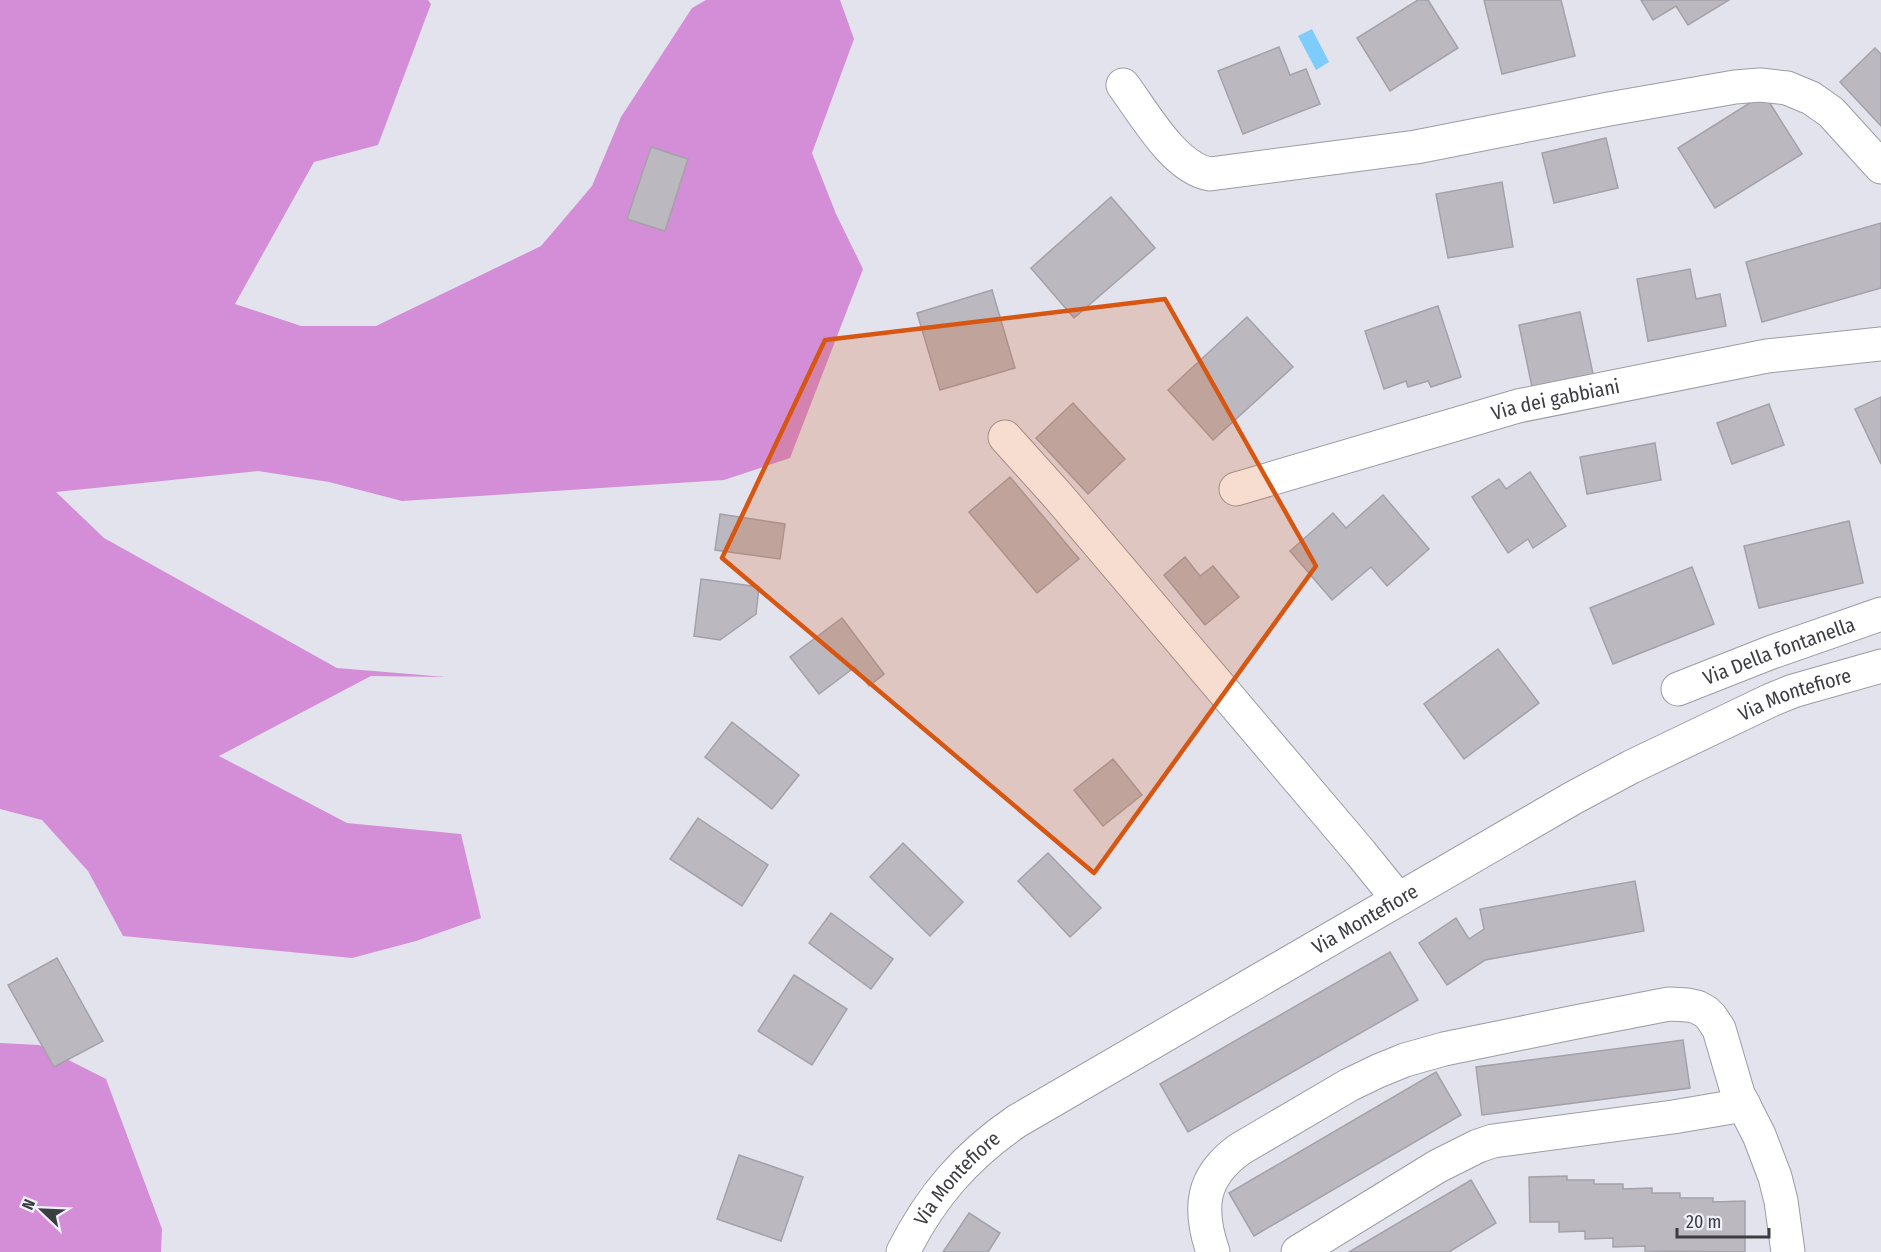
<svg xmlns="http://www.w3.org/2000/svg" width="1881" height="1252" font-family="'Fira Sans Condensed',sans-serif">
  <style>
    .forest { fill: #d48ed8 }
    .water { fill: #7eccfc }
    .building { fill: #bbb8c0; stroke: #a4a1a9; stroke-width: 1.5 }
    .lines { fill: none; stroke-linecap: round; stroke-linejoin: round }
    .minor-casing { stroke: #9b9ca5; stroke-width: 35 }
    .major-casing { stroke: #9b9ca5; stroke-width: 35 }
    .minor { stroke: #fff; stroke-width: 33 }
    .major { stroke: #fff; stroke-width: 33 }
    .marked { fill: #d75611; fill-opacity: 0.2; stroke: #d75611; stroke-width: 4.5; stroke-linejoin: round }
    .labels { text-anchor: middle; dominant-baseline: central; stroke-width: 6; stroke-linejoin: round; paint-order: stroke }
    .street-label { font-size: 20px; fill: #3c3d40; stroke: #eff0fa }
  </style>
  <rect width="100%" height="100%" fill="#e2e3ed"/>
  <g class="forest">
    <polygon points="0,0 428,0 431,4 378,145 314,162 235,304 301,326 376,326 541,246 592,186 621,117 692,8 706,0 840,0 854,39 812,153 836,214 863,269 790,458 724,480 402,501 329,482 258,471 56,492 104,538 337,668 446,677 371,676 219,756 347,823 461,834 481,918 416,941 352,958 123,936 88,871 42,820 0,809"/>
    <polygon points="0,1043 39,1045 106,1079 162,1229 161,1252 0,1252"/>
  </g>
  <polygon class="water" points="1312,29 1329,62 1316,70 1298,36"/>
  <g class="building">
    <polygon points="1418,0 1428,0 1458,48 1390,91 1357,38"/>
    <polygon points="1484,0 1561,0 1575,56 1502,74"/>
    <polygon points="1641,0 1729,0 1688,25 1676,6 1653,20"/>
    <polygon points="1279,47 1290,75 1306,69 1320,104 1243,134 1218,71"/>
    <polygon points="1875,48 1881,54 1881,126 1840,82"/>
    <polygon points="1764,94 1802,154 1715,208 1678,148"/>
    <polygon points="1606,138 1618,188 1554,203 1542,153"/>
    <polygon points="651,147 688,159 665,231 627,219"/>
    <polygon points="1502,182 1513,247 1448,258 1436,194"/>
    <polygon points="1111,197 1155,248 1074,318 1031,268"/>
    <polygon points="1881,223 1881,288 1762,322 1746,262"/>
    <polygon points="1690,269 1696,299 1720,294 1726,326 1648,341 1637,279"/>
    <polygon points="992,290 1015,368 940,390 917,313"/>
    <polygon points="1438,306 1461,377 1431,387 1428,381 1408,387 1406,381 1384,389 1365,331"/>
    <polygon points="1580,312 1593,374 1532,387 1519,325"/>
    <polygon points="1247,317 1293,367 1213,440 1168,390"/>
    <polygon points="1881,397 1881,464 1855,409"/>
    <polygon points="1073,403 1125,459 1088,494 1036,438"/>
    <polygon points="1769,404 1784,445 1732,464 1717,423"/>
    <polygon points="1655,443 1661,480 1587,494 1580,457"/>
    <polygon points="1530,472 1566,526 1533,548 1528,539 1508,553 1472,497 1499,479 1506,489"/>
    <polygon points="1010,477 1079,559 1037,593 969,512"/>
    <polygon points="1383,495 1429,549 1387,586 1371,567 1332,600 1290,551 1333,513 1346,528"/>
    <polygon points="720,514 785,524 780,559 715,550"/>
    <polygon points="1849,521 1863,583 1759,608 1744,546"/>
    <polygon points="1185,557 1200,576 1213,566 1239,597 1205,625 1164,575"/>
    <polygon points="1692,567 1714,624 1613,664 1590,608"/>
    <polygon points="701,579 759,587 756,614 720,640 694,636"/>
    <polygon points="842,618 884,674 869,686 855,667 819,694 790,657"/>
    <polygon points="1498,649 1539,703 1464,759 1424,704"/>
    <polygon points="732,722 799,775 772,809 705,757"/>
    <polygon points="1113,759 1142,795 1103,826 1074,790"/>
    <polygon points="698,818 768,865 742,906 670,859"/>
    <polygon points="903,843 963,902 930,936 870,877"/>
    <polygon points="1048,853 1101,908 1070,937 1018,881"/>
    <polygon points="1635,881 1644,931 1485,960 1447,985 1419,943 1456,918 1469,939 1484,929 1480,909"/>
    <polygon points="831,913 893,959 871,989 809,943"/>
    <polygon points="1390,952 1418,1000 1188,1132 1160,1084"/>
    <polygon points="57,958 103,1041 54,1067 8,985"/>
    <polygon points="794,975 847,1009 812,1065 758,1031"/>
    <polygon points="1683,1040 1690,1088 1482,1115 1476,1067"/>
    <polygon points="1436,1072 1461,1115 1254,1236 1229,1193"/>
    <polygon points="739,1155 803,1177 781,1241 717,1219"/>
    <polygon points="1567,1176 1567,1180 1594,1180 1594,1184 1623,1184 1623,1189 1652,1188 1652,1193 1680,1193 1680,1198 1713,1198 1713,1202 1745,1201 1745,1252 1645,1251 1645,1246 1613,1247 1613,1238 1585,1239 1585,1231 1559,1232 1559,1222 1530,1222 1529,1177"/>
    <polygon points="1471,1180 1496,1223 1449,1252 1349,1252"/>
    <polygon points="969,1213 1000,1233 988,1252 943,1252"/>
  </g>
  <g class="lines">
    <g class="minor-casing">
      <g id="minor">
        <path d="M 1123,85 C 1144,113 1174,168 1210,174 L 1416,147 L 1609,109 L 1735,87 L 1760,85 L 1787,88 L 1811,98 L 1831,112 L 1881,167"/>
        <polyline points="1005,437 1058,496 1360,852 1398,899"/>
        <path id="s1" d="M 1236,489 L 1518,406 L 1767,356 L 1881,344"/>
        <path id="s2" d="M 1678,689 L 1772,652 L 1881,614"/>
        <path d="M 1213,1252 C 1198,1208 1201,1177 1240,1149 L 1349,1085 L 1378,1071 L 1405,1060 L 1444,1049 L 1576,1022 L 1669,1004 L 1688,1005 L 1697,1007 L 1706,1012 L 1711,1017 L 1719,1029 L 1738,1094 L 1759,1135 L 1775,1177 L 1781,1201 L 1788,1252"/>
        <polyline points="1298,1252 1438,1166 1478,1146 1493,1141 1673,1117 1744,1105"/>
      </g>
    </g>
    <g class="major-casing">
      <g id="major">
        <path id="s3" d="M 903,1252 C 931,1196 966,1156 1017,1121 L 1573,798 L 1631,767 L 1771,700 L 1793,691 L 1881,666"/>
      </g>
    </g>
    <use href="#minor" class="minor"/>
    <use href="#major" class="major"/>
  </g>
  <path class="marked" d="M 1165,299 L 1316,566 L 1094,873 L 722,558 L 825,340 Z"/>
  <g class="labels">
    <g class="street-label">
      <text stroke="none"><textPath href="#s1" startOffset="332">Via dei gabbiani</textPath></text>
      <text stroke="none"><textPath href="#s2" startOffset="108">Via Della fontanella</textPath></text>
      <text stroke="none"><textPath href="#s3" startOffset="1064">Via Montefiore</textPath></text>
      <text stroke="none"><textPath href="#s3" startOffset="578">Via Montefiore</textPath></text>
      <text stroke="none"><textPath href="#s3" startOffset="92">Via Montefiore</textPath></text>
    </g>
  </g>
  <g transform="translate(42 1210) rotate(293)" stroke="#eff0fa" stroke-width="4.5" paint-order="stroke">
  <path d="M0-4.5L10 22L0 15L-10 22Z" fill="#3c3d40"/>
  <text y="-9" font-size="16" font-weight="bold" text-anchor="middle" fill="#3c3d40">N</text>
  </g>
  <path d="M1677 1228v9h92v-9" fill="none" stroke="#3c3d40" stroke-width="3"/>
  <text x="1686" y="1228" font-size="18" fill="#3c3d40" stroke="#eff0fa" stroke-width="4.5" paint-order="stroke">20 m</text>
</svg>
